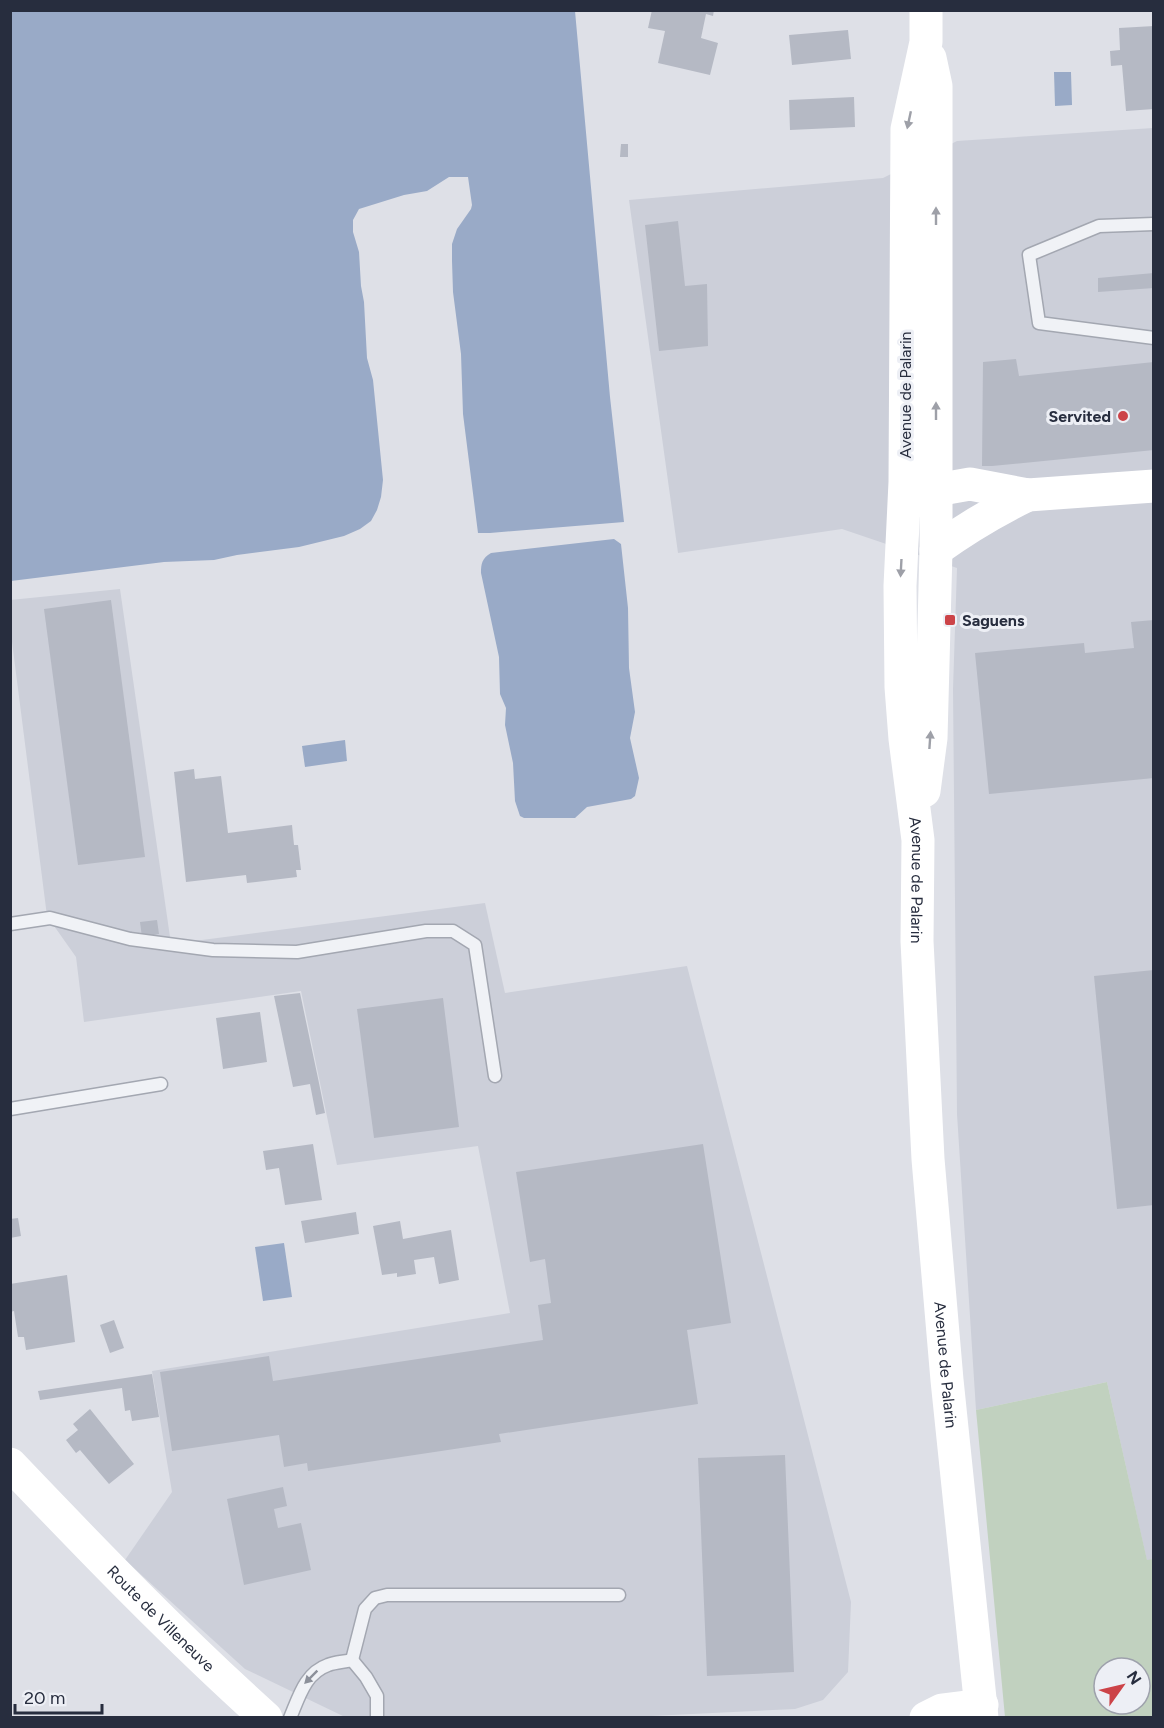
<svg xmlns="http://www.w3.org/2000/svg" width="1164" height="1728" font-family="Figtree,sans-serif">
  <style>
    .built { fill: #cccfd9 }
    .green { fill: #c1d1bf; fill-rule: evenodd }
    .water { fill: #99aac7 }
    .building { fill: #b5b9c4 }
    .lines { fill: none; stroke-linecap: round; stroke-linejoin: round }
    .lane-casing { stroke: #a3a7b1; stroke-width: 15 }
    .lane { stroke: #f0f2f6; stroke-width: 12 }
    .secondary { stroke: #fff; stroke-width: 33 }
    .oneway { fill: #9ea0a8 }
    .oneway2 { fill: #8c909a }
    .poi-dot { fill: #cc4348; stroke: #edeff5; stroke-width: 2 }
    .labels { text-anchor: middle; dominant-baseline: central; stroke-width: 6; stroke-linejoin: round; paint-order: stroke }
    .street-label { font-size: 16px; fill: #272d3e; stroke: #edeff5 }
    .poi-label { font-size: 16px; font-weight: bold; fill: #272d3e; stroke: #edeff5; text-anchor: end }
  </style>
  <rect width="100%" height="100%" fill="#dee0e7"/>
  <g class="built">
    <polygon points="1153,128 1153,1559 1147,1561 1107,1382 976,1410 957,1114 953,689 957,568 842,529 678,553 629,200 883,178 957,141"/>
    <polygon points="120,589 171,944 485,903 505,993 687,966 851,1602 848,1672 823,1700 795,1709 631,1717 345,1717 245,1669 125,1560 172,1492 152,1371 510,1313 478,1146 337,1165 301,991 84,1022 76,957 47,916 11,634 10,600"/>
  </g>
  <path class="green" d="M 1107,1382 L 1147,1560 L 1153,1559 L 1153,1717 L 1005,1717 L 976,1410 ZM 1104,1668 L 1140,1668 L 1140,1704 L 1104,1704 Z"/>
  <g class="water">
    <polygon points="11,10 575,11 610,397 624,522 490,533 478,533 463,414 461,354 453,292 452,261 452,244 457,229 471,209 472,205 468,177 449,177 427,191 404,195 359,209 353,220 353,232 359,252 361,286 364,302 367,358 373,380 383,480 381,497 377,510 371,521 360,529 344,536 299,547 237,555 214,560 164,562 11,581"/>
    <polygon points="1054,72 1071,72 1072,105 1055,106"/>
    <path d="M 614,539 L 621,544 L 628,608 L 629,668 L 635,712 L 630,738 L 639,778 L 635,796 L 631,799 L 587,807 L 575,818 L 524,818 L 520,816 L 515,801 L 513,763 L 505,725 L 506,708 L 500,694 L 499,657 L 481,573 C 481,564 482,558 491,553 Z"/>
    <polygon points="345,740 347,761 305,767 302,746"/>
    <polygon points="284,1243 292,1297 263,1301 255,1247"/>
  </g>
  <g class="building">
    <polygon points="652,10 714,10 713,16 706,14 701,38 718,43 710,75 658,63 665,31 648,28"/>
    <polygon points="1154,26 1154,109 1126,111 1122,65 1111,66 1110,51 1120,50 1119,28"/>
    <polygon points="848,30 851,59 792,65 789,35"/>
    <polygon points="854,97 855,127 790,130 789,100"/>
    <polygon points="621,144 628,144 628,157 620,157"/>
    <polygon points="678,221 685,286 707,284 708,346 659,351 645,225"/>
    <polygon points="1154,273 1154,288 1098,292 1098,278"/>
    <polygon points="1016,359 1019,376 1154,362 1154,450 992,466 982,466 983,362"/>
    <polygon points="111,600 145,857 78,865 44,609"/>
    <polygon points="1154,620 1154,778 989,794 975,653 1084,643 1085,653 1134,648 1131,622"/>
    <polygon points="194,769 195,779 221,776 228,833 292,825 294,845 298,845 301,870 296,870 297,877 247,883 246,875 186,882 174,772"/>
    <polygon points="157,920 159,934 142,937 140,922"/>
    <polygon points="1154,970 1154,1205 1117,1209 1094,976"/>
    <polygon points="300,993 319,1083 325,1113 316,1115 310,1084 293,1087 274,996"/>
    <polygon points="443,998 459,1127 374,1138 357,1009"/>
    <polygon points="260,1012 267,1062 223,1069 216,1018"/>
    <polygon points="313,1144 322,1200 285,1205 279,1168 266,1170 263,1151"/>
    <polygon points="703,1144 731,1323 687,1330 698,1404 499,1434 501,1442 308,1471 307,1463 284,1467 279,1435 172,1451 160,1372 269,1356 273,1381 543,1340 538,1305 551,1303 545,1259 530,1262 516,1172"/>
    <polygon points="356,1212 359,1234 305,1243 301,1221"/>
    <polygon points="18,1218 21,1236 10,1238 10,1219"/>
    <polygon points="400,1221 403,1239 451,1230 459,1280 439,1284 434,1257 414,1260 416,1274 397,1277 397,1273 382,1275 373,1226"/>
    <polygon points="67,1275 75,1342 26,1350 24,1337 18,1337 14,1311 10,1312 10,1284"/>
    <polygon points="114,1320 124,1348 110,1353 100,1325"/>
    <polygon points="152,1374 159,1417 132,1421 130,1410 125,1411 122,1388 40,1400 38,1391"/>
    <polygon points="90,1409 134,1464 109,1484 80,1450 76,1453 66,1440 78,1430 73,1424"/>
    <polygon points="785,1455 794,1672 707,1676 698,1458"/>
    <polygon points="283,1487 287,1506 274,1509 278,1528 301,1523 311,1570 244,1585 227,1499"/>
  </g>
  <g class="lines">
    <g class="lane-casing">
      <g id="lane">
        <polyline points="1154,224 1099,226 1029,255 1039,323 1154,338"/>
        <polyline points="10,924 50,918 130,939 213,950 297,952 426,931 453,931 475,945 495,1076"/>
        <polyline points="10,1109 161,1084"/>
        <polyline points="352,1660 365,1609 375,1598 387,1595 619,1595"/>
        <polyline points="352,1660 366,1677 377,1696 377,1718"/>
        <path d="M 290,1718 C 299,1697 305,1673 328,1665 C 335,1662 344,1662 352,1660"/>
      </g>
    </g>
    <use href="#lane" class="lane"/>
    <g class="secondary">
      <path id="s1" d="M 926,10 L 926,42 L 907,129 L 905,482 L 900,586 L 901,687 L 905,739 L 918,840 L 917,941 L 928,1159 L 947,1380 L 982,1718"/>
      <polyline points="917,501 936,490 970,484 1028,495 1154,486"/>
      <path d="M 936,550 C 965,529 995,511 1028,495"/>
      <polyline points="924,791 931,738 936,550 936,86 930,58"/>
      <path id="s2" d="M 10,1464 C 93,1551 177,1638 266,1718"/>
      <polyline points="926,1718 942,1710 982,1705"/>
    </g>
  </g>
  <defs><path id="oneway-solid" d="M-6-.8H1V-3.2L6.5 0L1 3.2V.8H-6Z" transform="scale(1.5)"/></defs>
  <g class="oneway">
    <use href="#oneway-solid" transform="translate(909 120) rotate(102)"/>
    <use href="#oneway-solid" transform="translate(936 216) rotate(-90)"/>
    <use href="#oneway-solid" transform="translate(936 411) rotate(-90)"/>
    <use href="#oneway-solid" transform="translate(901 568) rotate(93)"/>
    <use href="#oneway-solid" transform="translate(930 740) rotate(-86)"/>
  </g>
  <use class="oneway2" href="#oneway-solid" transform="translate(311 1677) rotate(135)"/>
  <g class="poi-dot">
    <circle cx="1123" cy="416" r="6"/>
    <rect x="944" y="614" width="12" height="12" rx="3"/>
  </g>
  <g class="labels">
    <g class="street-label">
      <text transform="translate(905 395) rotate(-90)">Avenue de Palarin</text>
      <text stroke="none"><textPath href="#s1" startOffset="873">Avenue de Palarin</textPath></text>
      <text stroke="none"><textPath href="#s1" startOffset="1359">Avenue de Palarin</textPath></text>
      <text stroke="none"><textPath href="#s2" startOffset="216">Route de Villeneuve</textPath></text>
    </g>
    <g class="poi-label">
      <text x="1111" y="416">Servited</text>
      <text x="962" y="620" text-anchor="start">Saguens</text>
    </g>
  </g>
  <rect width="1164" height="1728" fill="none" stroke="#272d3e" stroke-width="24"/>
  <g transform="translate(1122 1686) rotate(56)"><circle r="28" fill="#edeff5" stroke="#9ea1ac" stroke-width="1.5"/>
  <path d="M0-4.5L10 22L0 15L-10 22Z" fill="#cc4348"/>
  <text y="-9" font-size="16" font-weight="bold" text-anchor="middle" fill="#272d3e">N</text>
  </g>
  <path d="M15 1704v9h87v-9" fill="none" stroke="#272d3e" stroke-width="3"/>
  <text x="24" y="1704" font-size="18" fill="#272d3e" stroke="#edeff5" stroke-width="4.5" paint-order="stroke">20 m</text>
</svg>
